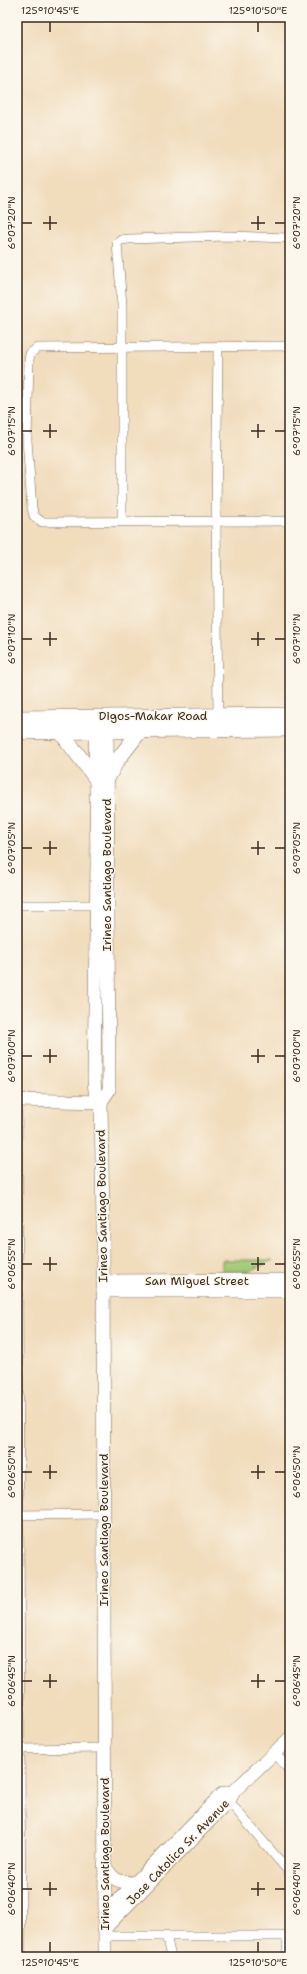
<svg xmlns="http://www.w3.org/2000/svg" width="307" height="1974" font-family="'Shantell Sans',sans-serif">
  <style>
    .green { fill: #a2cc78; stroke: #6e7b4b }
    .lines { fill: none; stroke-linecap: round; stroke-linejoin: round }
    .street-casing { stroke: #7b6855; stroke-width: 10 }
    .secondary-casing { stroke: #7b6855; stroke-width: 14 }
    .primary-casing { stroke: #7b6855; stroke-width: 16 }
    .street { stroke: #fff; stroke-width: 9 }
    .secondary { stroke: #fff; stroke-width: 13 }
    .primary { stroke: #fff; stroke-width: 15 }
    .ticks { fill: none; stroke: #3b2a1e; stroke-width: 1.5 }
    .labels { text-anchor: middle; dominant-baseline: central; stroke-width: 3; stroke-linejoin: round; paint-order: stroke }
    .street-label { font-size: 12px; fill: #3b2a1e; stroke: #fbf7ec }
    .neatline { fill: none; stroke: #3b2a1e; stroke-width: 1.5 }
    .ticks-label { font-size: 10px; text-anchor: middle; fill: #3b2a1e }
  </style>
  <rect width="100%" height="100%" fill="#fbf7ec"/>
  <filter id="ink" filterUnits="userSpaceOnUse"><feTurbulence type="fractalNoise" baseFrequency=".025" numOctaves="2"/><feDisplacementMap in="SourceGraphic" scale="8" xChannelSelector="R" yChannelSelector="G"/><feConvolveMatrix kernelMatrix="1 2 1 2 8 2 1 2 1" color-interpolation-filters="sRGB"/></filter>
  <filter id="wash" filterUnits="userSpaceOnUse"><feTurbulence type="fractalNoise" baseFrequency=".012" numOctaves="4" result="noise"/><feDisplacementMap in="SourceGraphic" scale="16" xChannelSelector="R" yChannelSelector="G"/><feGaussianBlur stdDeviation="0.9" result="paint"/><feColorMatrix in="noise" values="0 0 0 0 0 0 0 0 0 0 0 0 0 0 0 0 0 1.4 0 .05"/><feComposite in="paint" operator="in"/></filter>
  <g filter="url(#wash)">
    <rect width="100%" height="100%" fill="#f1dcbc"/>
    <polygon class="green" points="222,1260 273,1260 250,1271 222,1271"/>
  </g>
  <g filter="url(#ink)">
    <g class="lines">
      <g class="street-casing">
        <g id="street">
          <polyline points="218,346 216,520 218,716"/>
          <polyline points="290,346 37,348 30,354 29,360 27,440 32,508 34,516 42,522 290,521"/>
          <polyline points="122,521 122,305 117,243 121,240 129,239 227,236 290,238"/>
          <polyline points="17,905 102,905"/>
          <polyline points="17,1081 21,1957"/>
          <polyline points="17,1515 104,1514"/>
          <polyline points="17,1749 105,1748"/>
          <polyline points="275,1753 290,1771"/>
          <polyline points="226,1798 290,1873"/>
          <polyline points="166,1935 171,1957"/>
          <polyline points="104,1936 290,1936"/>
          <polyline points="287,1936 287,1957"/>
        </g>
      </g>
      <g class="secondary-casing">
        <g id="secondary">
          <polyline points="95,722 97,863 94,1080 95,1091 101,1102"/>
          <polyline points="17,1100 101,1102"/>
          <polyline points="103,1281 290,1280"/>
          <polyline points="103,1291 290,1291"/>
          <path d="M 104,1865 C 114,1881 117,1882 135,1883"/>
          <polyline points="104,1915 222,1794 234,1791"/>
          <polyline points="104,1929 229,1801 234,1791 290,1738"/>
          <polyline points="105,1957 103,1223 101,1102 109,1090 107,721"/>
        </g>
      </g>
      <g class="primary-casing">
        <g id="primary">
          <polyline points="17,718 290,715"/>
          <polyline points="60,731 97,780"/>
          <polyline points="17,732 290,729"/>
          <polyline points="107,779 116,762 140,731"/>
        </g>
      </g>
      <use href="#street" class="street"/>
      <use href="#secondary" class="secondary"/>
      <use href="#primary" class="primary"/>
    </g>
  </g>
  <path class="ticks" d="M 50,22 L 50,32M 258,22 L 258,32M 50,216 L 50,230M 258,216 L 258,230M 22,223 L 32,223M 43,223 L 57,223M 251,223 L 265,223M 275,223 L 285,223M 50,424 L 50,438M 258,424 L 258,438M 22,431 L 32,431M 43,431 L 57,431M 251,431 L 265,431M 275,431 L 285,431M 50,632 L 50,646M 258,632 L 258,646M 22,639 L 32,639M 43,639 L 57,639M 251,639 L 265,639M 275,639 L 285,639M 50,841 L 50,855M 258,841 L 258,855M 22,848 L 32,848M 43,848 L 57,848M 251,848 L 265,848M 275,848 L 285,848M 50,1049 L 50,1063M 258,1049 L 258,1063M 22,1056 L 32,1056M 43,1056 L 57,1056M 251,1056 L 265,1056M 275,1056 L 285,1056M 50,1257 L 50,1271M 258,1257 L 258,1271M 22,1264 L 32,1264M 43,1264 L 57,1264M 251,1264 L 265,1264M 275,1264 L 285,1264M 50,1465 L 50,1479M 258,1465 L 258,1479M 22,1472 L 32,1472M 43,1472 L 57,1472M 251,1472 L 265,1472M 275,1472 L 285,1472M 50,1674 L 50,1688M 258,1674 L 258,1688M 22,1681 L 32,1681M 43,1681 L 57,1681M 251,1681 L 265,1681M 275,1681 L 285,1681M 50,1882 L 50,1896M 258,1882 L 258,1896M 22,1889 L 32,1889M 43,1889 L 57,1889M 251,1889 L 265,1889M 275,1889 L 285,1889M 50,1942 L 50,1952M 258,1942 L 258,1952"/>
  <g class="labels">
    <g class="street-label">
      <text x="153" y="716">Digos-Makar Road</text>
      <text transform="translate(107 875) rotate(-90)">Irineo Santiago Boulevard</text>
      <text transform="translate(102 1206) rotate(-91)">Irineo Santiago Boulevard</text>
      <text x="197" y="1281">San Miguel Street</text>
      <text transform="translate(104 1530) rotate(-90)">Irineo Santiago Boulevard</text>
      <text transform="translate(178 1852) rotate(-46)">Jose Catolico Sr. Avenue</text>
      <text transform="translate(105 1854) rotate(-90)">Irineo Santiago Boulevard</text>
    </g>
  </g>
  <rect width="307" height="1974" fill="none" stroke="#fbf7ec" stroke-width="44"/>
  <rect x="22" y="22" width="263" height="1930" class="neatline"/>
  <g class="ticks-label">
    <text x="50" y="14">125°10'45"E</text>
    <text x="258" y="14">125°10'50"E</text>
    <text transform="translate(11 223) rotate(-90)" y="4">6°07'20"N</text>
    <text transform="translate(296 223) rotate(-90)" y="4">6°07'20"N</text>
    <text transform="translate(11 431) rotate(-90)" y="4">6°07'15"N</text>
    <text transform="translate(296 431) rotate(-90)" y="4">6°07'15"N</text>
    <text transform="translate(11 639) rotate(-90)" y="4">6°07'10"N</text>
    <text transform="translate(296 639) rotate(-90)" y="4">6°07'10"N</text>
    <text transform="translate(11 848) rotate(-90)" y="4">6°07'05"N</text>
    <text transform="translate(296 848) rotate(-90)" y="4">6°07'05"N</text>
    <text transform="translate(11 1056) rotate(-90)" y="4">6°07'00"N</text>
    <text transform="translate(296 1056) rotate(-90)" y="4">6°07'00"N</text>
    <text transform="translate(11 1264) rotate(-90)" y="4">6°06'55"N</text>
    <text transform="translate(296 1264) rotate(-90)" y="4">6°06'55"N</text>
    <text transform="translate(11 1472) rotate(-90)" y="4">6°06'50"N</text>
    <text transform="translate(296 1472) rotate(-90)" y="4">6°06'50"N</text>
    <text transform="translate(11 1681) rotate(-90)" y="4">6°06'45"N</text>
    <text transform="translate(296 1681) rotate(-90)" y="4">6°06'45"N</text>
    <text transform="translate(11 1889) rotate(-90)" y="4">6°06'40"N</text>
    <text transform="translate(296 1889) rotate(-90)" y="4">6°06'40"N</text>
    <text x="50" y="1966">125°10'45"E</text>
    <text x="258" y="1966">125°10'50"E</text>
  </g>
</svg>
